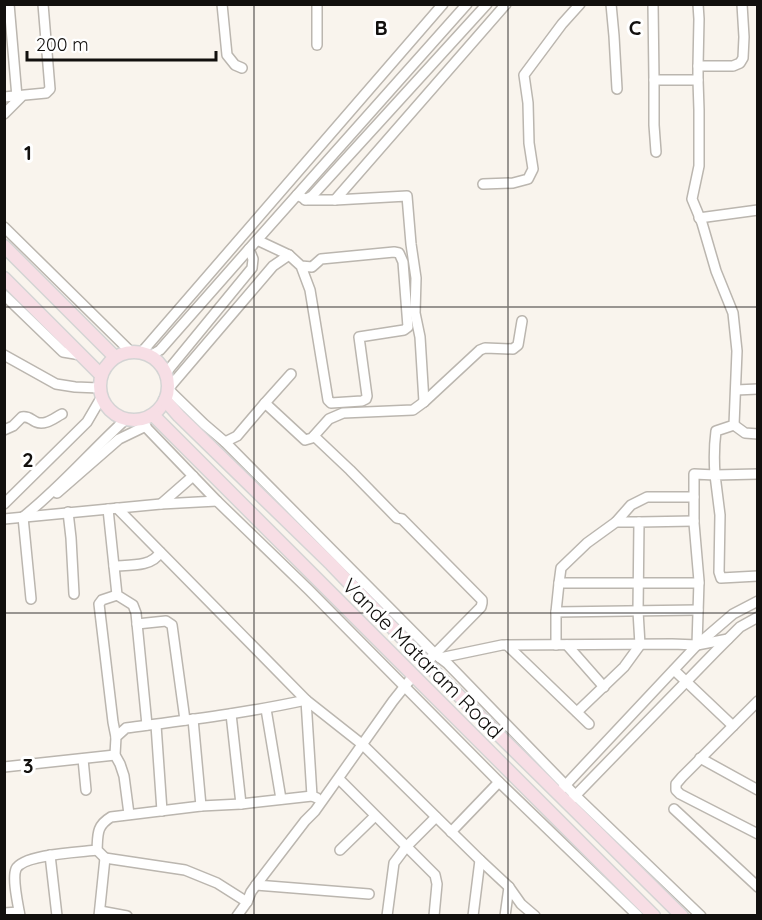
<svg xmlns="http://www.w3.org/2000/svg" width="762" height="920" font-family="Quicksand,sans-serif">
  <style>
    .lines { fill: none; stroke-linecap: round; stroke-linejoin: round }
    .minor-casing { stroke: #bbb6af; stroke-width: 12 }
    .major-casing { stroke: #d4d4d4; stroke-width: 15 }
    .minor { stroke: #fff; stroke-width: 9 }
    .major { stroke: #f7dee5; stroke-width: 12 }
    .grid { fill: none; stroke: #12100e; stroke-width: 1.5; stroke-opacity: 0.55 }
    .labels { text-anchor: middle; dominant-baseline: central; stroke-width: 6; stroke-linejoin: round; paint-order: stroke }
    .street-label { font-size: 21px; fill: #12100e; stroke: #fff }
    .grid-label { font-size: 20px; text-anchor: middle; font-weight: bold; fill: #12100e; stroke: #fff; stroke-width: 6; stroke-linejoin: round; paint-order: stroke }
  </style>
  <rect width="100%" height="100%" fill="#f9f4ed"/>
  <g class="lines">
    <g class="minor-casing">
      <g id="minor">
        <polyline points="9,4 17,97"/>
        <polyline points="222,4 227,55 235,65 242,68"/>
        <polyline points="611,4 614,36 617,89"/>
        <polyline points="653,4 654,80 698,80 698,66 733,66 740,63 743,58 744,37 742,4"/>
        <polyline points="317,45 317,4"/>
        <polyline points="698,66 699,19 698,4"/>
        <polyline points="654,80 654,125 656,152"/>
        <polyline points="4,97 46,93 50,89 43,4"/>
        <polyline points="4,114 21,97"/>
        <polyline points="483,184 513,183 528,179 533,169 529,143 528,103 524,75 562,24 580,4"/>
        <polyline points="297,195 307,200 335,200 407,196 411,244 416,278 415,313 420,337 424,402"/>
        <polyline points="305,200 312,196 487,4"/>
        <polyline points="335,200 506,4"/>
        <polyline points="699,218 758,210"/>
        <polyline points="4,227 131,352"/>
        <polyline points="257,240 289,255 301,266 310,290 328,400 331,403 362,401 366,399 367,396 359,337 404,330 408,327 403,262 399,253 394,252 321,259 312,267 301,266"/>
        <polyline points="289,255 273,266 168,389 204,424 225,442 435,654 448,664 576,796 701,916"/>
        <polyline points="4,295 63,352 81,355"/>
        <polyline points="141,353 443,4"/>
        <polyline points="4,355 56,384 75,387 99,388"/>
        <polyline points="150,356 160,350 249,249 467,4"/>
        <polyline points="165,374 252,268 253,259 249,249"/>
        <polyline points="736,390 758,389"/>
        <polyline points="265,403 291,374"/>
        <polyline points="139,420 217,501 309,590 499,782 638,916"/>
        <polyline points="734,425 745,433 758,434"/>
        <path d="M 4,430 L 13,426 L 22,417 C 29,416 30,419 36,422 C 45,426 54,418 62,414"/>
        <polyline points="314,436 350,470 397,518 402,519 482,600 482,603 481,607 426,663"/>
        <polyline points="225,442 237,436 265,403 305,440 312,438 329,419 343,413 413,410 424,402 480,350 485,348 513,349 518,345 522,321"/>
        <polyline points="758,474 715,475 720,515 719,572 721,578 758,576"/>
        <polyline points="57,493 119,439 146,426"/>
        <polyline points="4,504 87,422 101,398"/>
        <polyline points="161,504 193,476"/>
        <polyline points="117,508 306,700 312,796"/>
        <polyline points="108,509 117,595 133,605 136,613 147,725"/>
        <polyline points="68,512 71,538 74,594"/>
        <path d="M 23,517 C 60,488 91,451 125,420"/>
        <polyline points="23,517 31,599"/>
        <polyline points="4,519 161,504 217,501"/>
        <polyline points="616,522 631,505 647,497 694,497"/>
        <path d="M 114,566 C 129,565 153,567 160,552"/>
        <polyline points="559,583 561,568 587,543 616,522 639,522"/>
        <polyline points="556,612 559,583 699,583"/>
        <polyline points="137,624 166,621 172,625 185,720"/>
        <polyline points="507,645 589,724"/>
        <polyline points="556,645 556,612 698,610"/>
        <polyline points="567,645 604,687"/>
        <path d="M 697,645 L 699,581 L 694,523 L 694,474 L 715,475 C 714,461 714,446 716,431 L 734,425 L 737,351 L 733,313 L 716,271 L 702,223 L 692,199 L 699,166 L 699,110 L 698,80"/>
        <polyline points="440,658 502,645 672,644 697,645 728,639"/>
        <polyline points="674,670 733,726"/>
        <polyline points="758,701 682,777 676,784 676,790 680,794 758,834"/>
        <polyline points="266,709 281,799"/>
        <polyline points="577,712 624,667 640,645 638,611 639,522 694,521"/>
        <polyline points="231,714 241,804"/>
        <polyline points="193,719 201,806"/>
        <polyline points="156,725 162,811"/>
        <polyline points="116,737 113,722 99,604 102,600 117,595"/>
        <polyline points="700,758 758,790"/>
        <polyline points="83,759 86,790"/>
        <polyline points="4,767 115,755"/>
        <polyline points="339,779 435,875 437,884 434,916"/>
        <polyline points="561,790 697,645 733,614 758,601"/>
        <polyline points="571,800 716,651 740,627 758,617"/>
        <polyline points="674,809 758,887"/>
        <path d="M 129,814 L 124,776 L 120,764 L 115,755 L 116,737 L 126,728 C 187,720 247,713 306,700 L 363,745 L 480,860 L 509,887 L 521,904 L 535,916"/>
        <polyline points="451,832 499,782"/>
        <polyline points="340,850 375,816"/>
        <polyline points="50,855 57,916"/>
        <path d="M 105,858 L 97,850 C 98,835 96,826 111,817 L 201,806 L 241,804 L 312,796 L 317,798"/>
        <polyline points="256,885 369,894"/>
        <polyline points="100,911 127,916"/>
        <polyline points="4,913 19,912"/>
        <path d="M 20,916 C 18,904 12,879 16,869 C 23,854 82,852 97,850"/>
        <polyline points="99,916 105,858 185,870 217,883 247,902"/>
        <polyline points="237,916 247,902 251,892 256,885 305,821 315,811 393,701 409,681"/>
        <polyline points="387,916 394,863 406,847 436,817"/>
        <polyline points="473,916 480,860"/>
        <polyline points="505,916 509,887"/>
      </g>
    </g>
    <g class="major-casing">
      <g id="major">
        <polyline points="4,246 115,357"/>
        <polyline points="4,278 101,375"/>
        <circle cx="134" cy="386" r="34"/>
        <polyline points="165,400 179,416 331,564 436,673 682,916"/>
        <polyline points="153,415 654,916"/>
      </g>
    </g>
    <use href="#minor" class="minor"/>
    <use href="#major" class="major"/>
  </g>
  <path class="grid" d="M 254,4 L 254,916M 508,4 L 508,916M 4,307 L 758,307M 4,613 L 758,613"/>
  <g class="labels">
    <g class="street-label">
      <text transform="translate(423 658) rotate(45)">Vande Mataram Road</text>
    </g>
  </g>
  <g class="grid-label">
    <text x="381" y="35">B</text>
    <text x="635" y="35">C</text>
    <text x="28" y="160">1</text>
    <text x="28" y="467">2</text>
    <text x="28" y="773">3</text>
  </g>
  <rect width="762" height="920" fill="none" stroke="#12100e" stroke-width="12"/>
  <path d="M27 51v9h189v-9" fill="none" stroke="#12100e" stroke-width="3"/>
  <text x="36" y="51" font-size="18" fill="#12100e" stroke="#ffffff" stroke-width="4.5" paint-order="stroke">200 m</text>
</svg>
